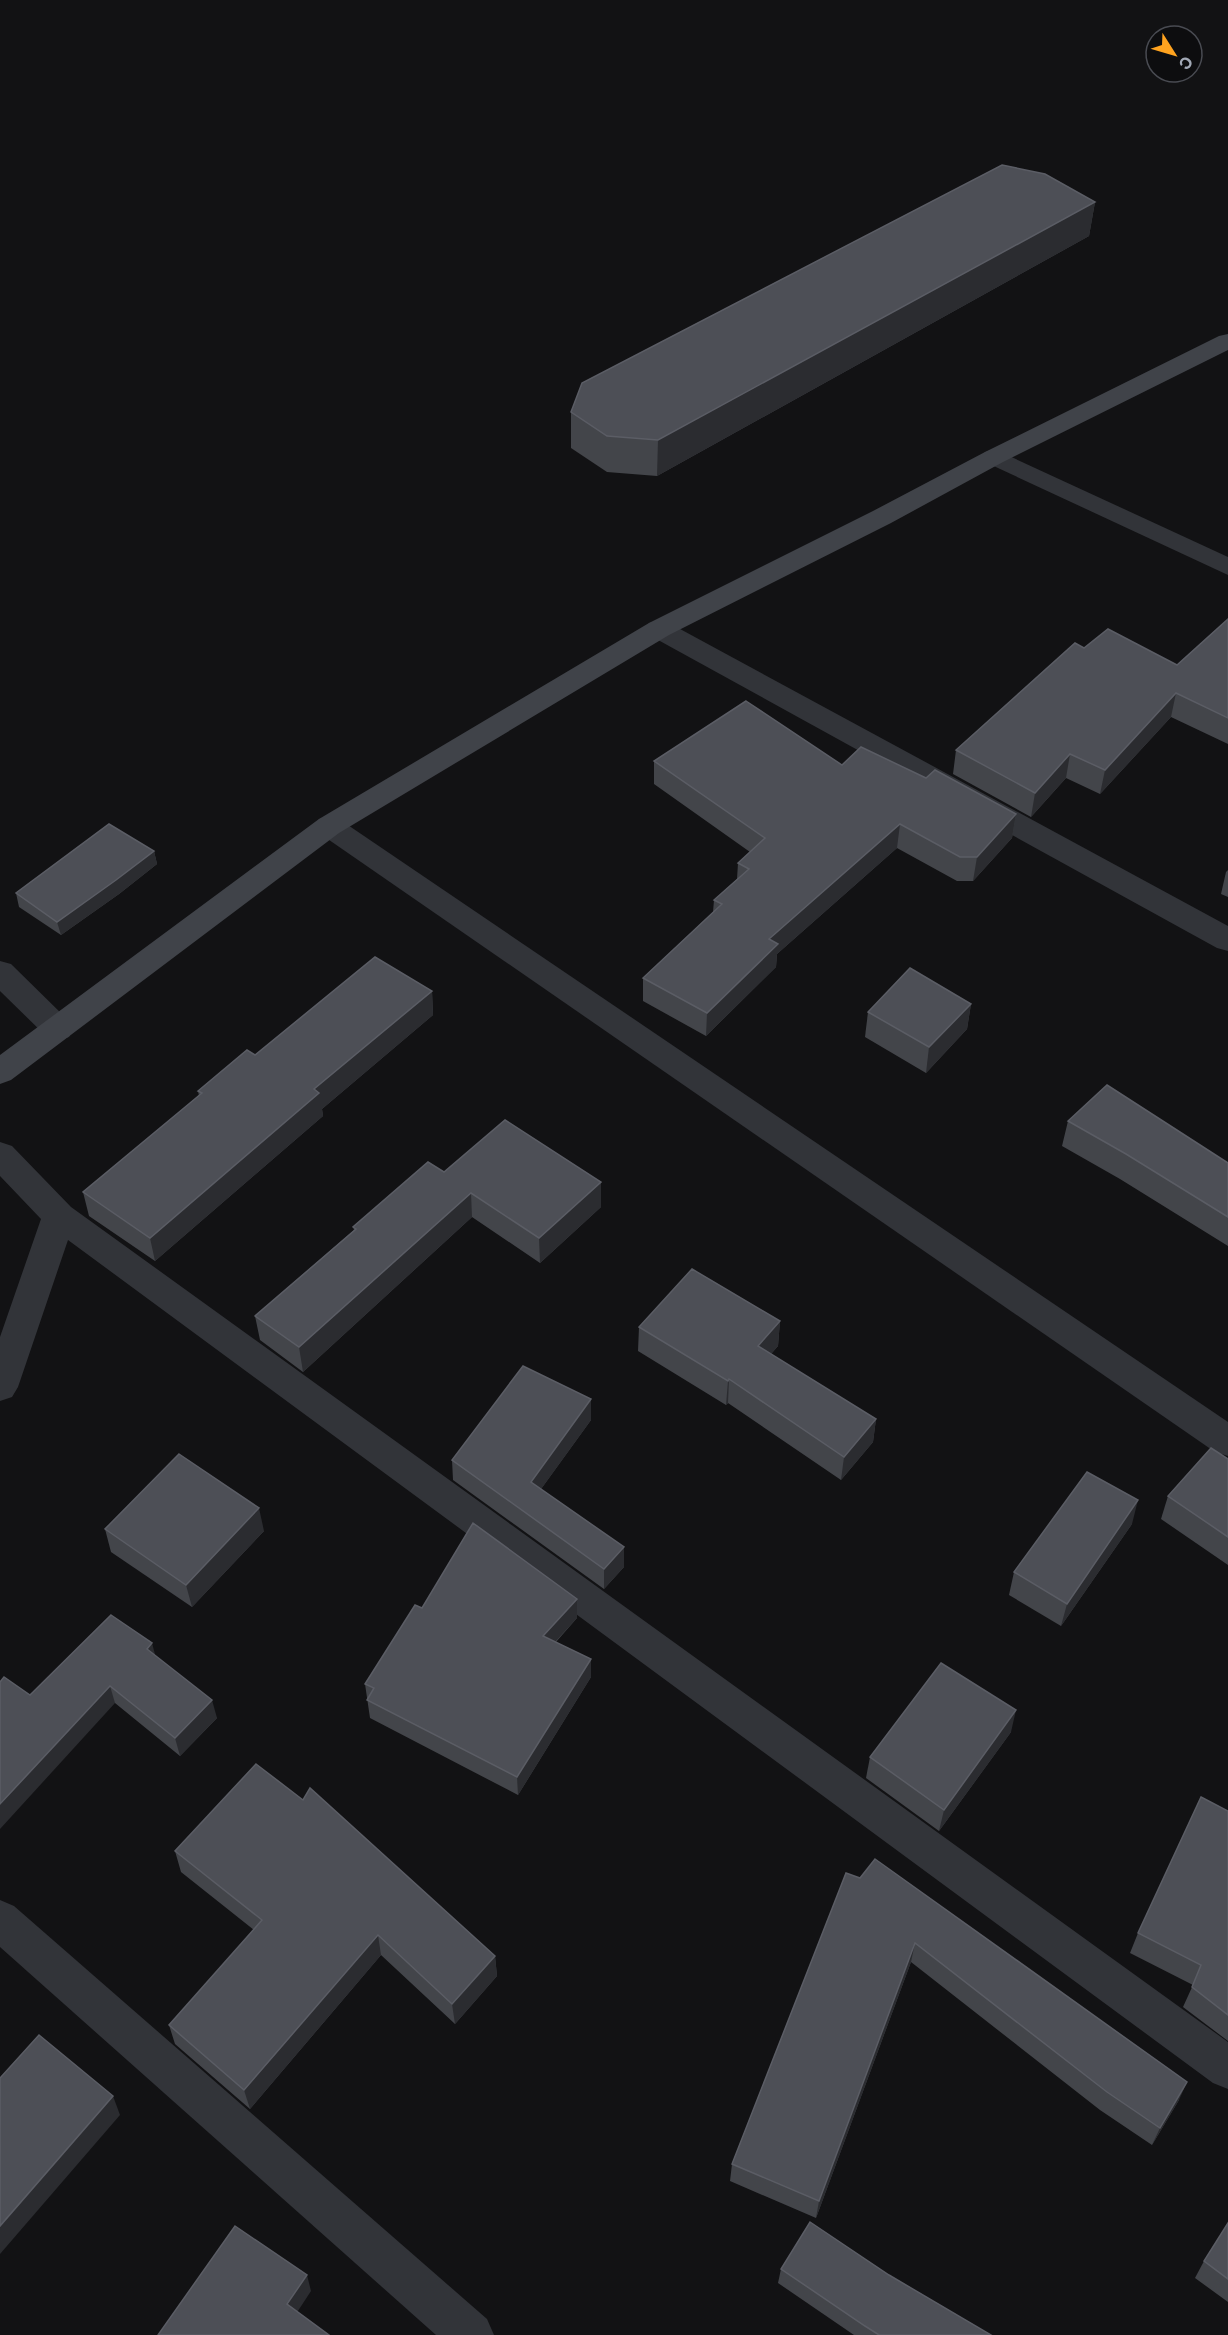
<svg xmlns="http://www.w3.org/2000/svg" width="1228" height="2335" font-family="Inter,sans-serif">
  <style>
    .lines { fill: none; stroke-linecap: round; stroke-linejoin: round }
    .service { fill: #323439; fill-rule: evenodd }
    .minor { fill: #323439; fill-rule: evenodd }
    .secondary { fill: #404349; fill-rule: evenodd }
    .wall { fill: #43454a }
    .shaded-wall { fill: #2b2c30 }
    .building { fill: #4d4f56; stroke: #5b5d65; stroke-width: 1.5 }
  </style>
  <rect width="100%" height="100%" fill="#121214"/>
  <g class="lines">
    <polygon class="service" points="0,961 11,964 69,1021 74,1029 69,1037 58,1041 47,1037 0,991"/>
    <g class="minor">
      <polygon points="994,449 1228,557 1228,575 985,462 981,457 985,452"/>
      <polygon points="659,620 669,623 1228,926 1228,951 1217,948 649,635 645,629 649,623"/>
      <polygon points="329,816 339,819 1228,1422 1228,1456 1215,1452 319,833 314,826 319,819"/>
      <polygon points="0,1142 12,1146 71,1207 1228,2042 1228,2089 1213,2083 68,1240 18,1387 12,1397 0,1401 0,1337 41,1219 0,1176"/>
      <polygon points="0,1900 14,1906 487,2319 494,2335 436,2335 0,1947"/>
    </g>
    <polygon class="secondary" points="1228,334 1228,350 1003,462 891,523 669,635 339,833 11,1080 0,1084 0,1055 319,819 649,623 873,511 985,452 1219,336"/>
  </g>
  <g class="wall">
    <polygon points="1095,202 1089,236 657,476 607,472 571,448 571,412"/>
    <polygon points="1228,619 1228,744 1171,717 1100,794 1066,778 1031,817 953,774 956,750 1084,648 1177,665"/>
    <polygon points="654,761 842,765 926,778 1016,814 1012,838 973,881 957,881 897,848 777,954 776,967 706,1036 643,1001 643,978 713,912 714,900 737,879 738,863 750,852 654,784"/>
    <polygon points="154,851 157,864 119,894 61,935 19,907 16,893"/>
    <polygon points="1228,870 1228,897 1221,894 1226,872"/>
    <polygon points="432,991 433,1015 322,1109 323,1116 155,1261 89,1216 83,1192 199,1096 198,1091 255,1055"/>
    <polygon points="971,1004 967,1029 926,1073 865,1037 868,1012"/>
    <polygon points="1068,1121 1228,1163 1228,1246 1120,1179 1062,1146"/>
    <polygon points="444,1172 601,1207 540,1263 472,1217 303,1372 260,1340 255,1316 354,1230 353,1227"/>
    <polygon points="780,1321 778,1346 771,1354 876,1419 873,1442 841,1480 728,1403 726,1405 638,1351 639,1327"/>
    <polygon points="591,1399 591,1420 541,1489 624,1567 604,1589 453,1480 452,1460"/>
    <polygon points="1228,1459 1228,1565 1161,1519 1168,1496"/>
    <polygon points="1132,1524 1061,1626 1009,1595 1014,1572"/>
    <polygon points="105,1529 264,1531 192,1607 111,1552"/>
    <polygon points="577,1599 577,1618 556,1642 591,1659 591,1677 518,1795 370,1718 365,1684 422,1608"/>
    <polygon points="155,1655 217,1718 180,1756 115,1703 30,1695"/>
    <polygon points="1011,1732 939,1831 866,1778 870,1757"/>
    <polygon points="1228,1811 1228,2041 1183,2007 1193,1985 1130,1953 1138,1933"/>
    <polygon points="175,1851 495,1956 497,1976 455,2024 381,1955 250,2109 175,2044 169,2025 254,1930 181,1872"/>
    <polygon points="846,1873 1179,2100 1152,2145 1100,2110 911,1962 816,2218 730,2181 732,2164"/>
    <polygon points="1228,2223 1228,2302 1195,2278 1204,2261"/>
    <polygon points="781,2269 889,2275 991,2335 854,2335 778,2283"/>
  </g>
  <g class="shaded-wall">
    <polygon points="1095,202 1089,236 657,476 658,440"/>
    <polygon points="1176,693 1171,717 1100,794 1105,770"/>
    <polygon points="1070,754 1066,778 1031,817 1035,793"/>
    <polygon points="1016,814 1012,838 973,881 977,857"/>
    <polygon points="900,824 897,848 777,954 776,967 706,1036 707,1013 769,939"/>
    <polygon points="154,851 157,864 119,894 61,935 57,922"/>
    <polygon points="432,991 433,1015 322,1109 323,1116 155,1261 150,1238 314,1089"/>
    <polygon points="971,1004 967,1029 926,1073 929,1047"/>
    <polygon points="601,1182 601,1207 540,1263 539,1238"/>
    <polygon points="471,1193 472,1217 303,1372 299,1347"/>
    <polygon points="780,1321 778,1346 757,1370 758,1346"/>
    <polygon points="729,1379 728,1403 726,1405 728,1381"/>
    <polygon points="591,1399 591,1420 531,1503 531,1482"/>
    <polygon points="876,1419 873,1442 841,1480 844,1457"/>
    <polygon points="1138,1500 1132,1524 1061,1626 1067,1604"/>
    <polygon points="259,1508 264,1531 192,1607 186,1585"/>
    <polygon points="624,1547 624,1567 604,1589 604,1569"/>
    <polygon points="577,1599 577,1618 544,1654 543,1636"/>
    <polygon points="152,1643 157,1662 147,1649"/>
    <polygon points="591,1659 591,1677 518,1795 517,1777"/>
    <polygon points="110,1686 115,1703 0,1829 0,1804"/>
    <polygon points="212,1700 217,1718 180,1756 175,1738"/>
    <polygon points="1016,1710 1011,1732 939,1831 944,1810"/>
    <polygon points="378,1935 381,1955 250,2109 244,2090"/>
    <polygon points="915,1943 911,1962 816,2218 819,2201"/>
    <polygon points="495,1956 497,1976 455,2024 452,2004"/>
    <polygon points="1187,2082 1179,2100 1152,2145 1160,2128"/>
    <polygon points="113,2096 120,2115 0,2254 0,2226"/>
    <polygon points="307,2275 311,2291 292,2320 287,2304"/>
  </g>
  <g class="building">
    <polygon points="1002,165 1045,174 1095,202 658,440 607,436 571,412 582,383"/>
    <polygon points="1228,619 1228,718 1176,693 1105,770 1070,754 1035,793 956,750 1075,643 1084,648 1108,629 1177,665"/>
    <polygon points="746,701 842,765 861,747 926,778 935,770 1016,814 977,857 960,857 900,824 769,939 778,944 707,1013 643,978 722,904 714,900 749,869 738,863 765,838 654,761"/>
    <polygon points="109,824 154,851 116,880 57,922 16,893"/>
    <polygon points="375,957 432,991 314,1089 319,1093 150,1238 83,1192 202,1093 198,1091 247,1050 255,1055"/>
    <polygon points="910,968 971,1004 929,1047 868,1012"/>
    <polygon points="1107,1085 1228,1163 1228,1217 1126,1154 1068,1121"/>
    <polygon points="505,1120 601,1182 539,1238 471,1193 299,1347 255,1316 356,1229 353,1227 428,1162 444,1172"/>
    <polygon points="692,1269 780,1321 758,1346 876,1419 844,1457 729,1379 728,1381 639,1327"/>
    <polygon points="523,1366 591,1399 531,1482 624,1547 604,1569 452,1460"/>
    <polygon points="1211,1448 1228,1459 1228,1537 1168,1496"/>
    <polygon points="179,1454 259,1508 186,1585 105,1529"/>
    <polygon points="1087,1472 1138,1500 1067,1604 1014,1572"/>
    <polygon points="473,1523 577,1599 543,1636 591,1659 517,1777 367,1700 374,1688 365,1684 415,1605 422,1608"/>
    <polygon points="111,1615 152,1643 147,1649 212,1700 175,1738 110,1686 0,1804 0,1682 4,1677 30,1695"/>
    <polygon points="941,1663 1016,1710 944,1810 870,1757"/>
    <polygon points="256,1764 303,1800 310,1788 495,1956 452,2004 378,1935 244,2090 169,2025 262,1920 175,1851"/>
    <polygon points="1201,1797 1228,1811 1228,2015 1192,1987 1201,1965 1138,1933"/>
    <polygon points="875,1859 1187,2082 1160,2128 1107,2092 915,1943 819,2201 732,2164 846,1873 860,1878"/>
    <polygon points="39,2035 113,2096 0,2226 0,2078"/>
    <polygon points="810,2222 889,2275 991,2335 879,2335 865,2326 781,2269"/>
    <polygon points="1228,2223 1228,2279 1204,2261"/>
    <polygon points="235,2226 307,2275 287,2304 329,2335 158,2335"/>
  </g>
  <g transform="translate(1174 54) rotate(127)"><circle r="28" fill="#0d0d0f" stroke="#494b52" stroke-width="1.5"/>
  <path d="M0-4.5L10 22L0 15L-10 22Z" fill="#ffa31f"/>
  <text y="-9" font-size="16" font-weight="bold" text-anchor="middle" fill="#a2a9b6">С</text>
  </g>
</svg>
